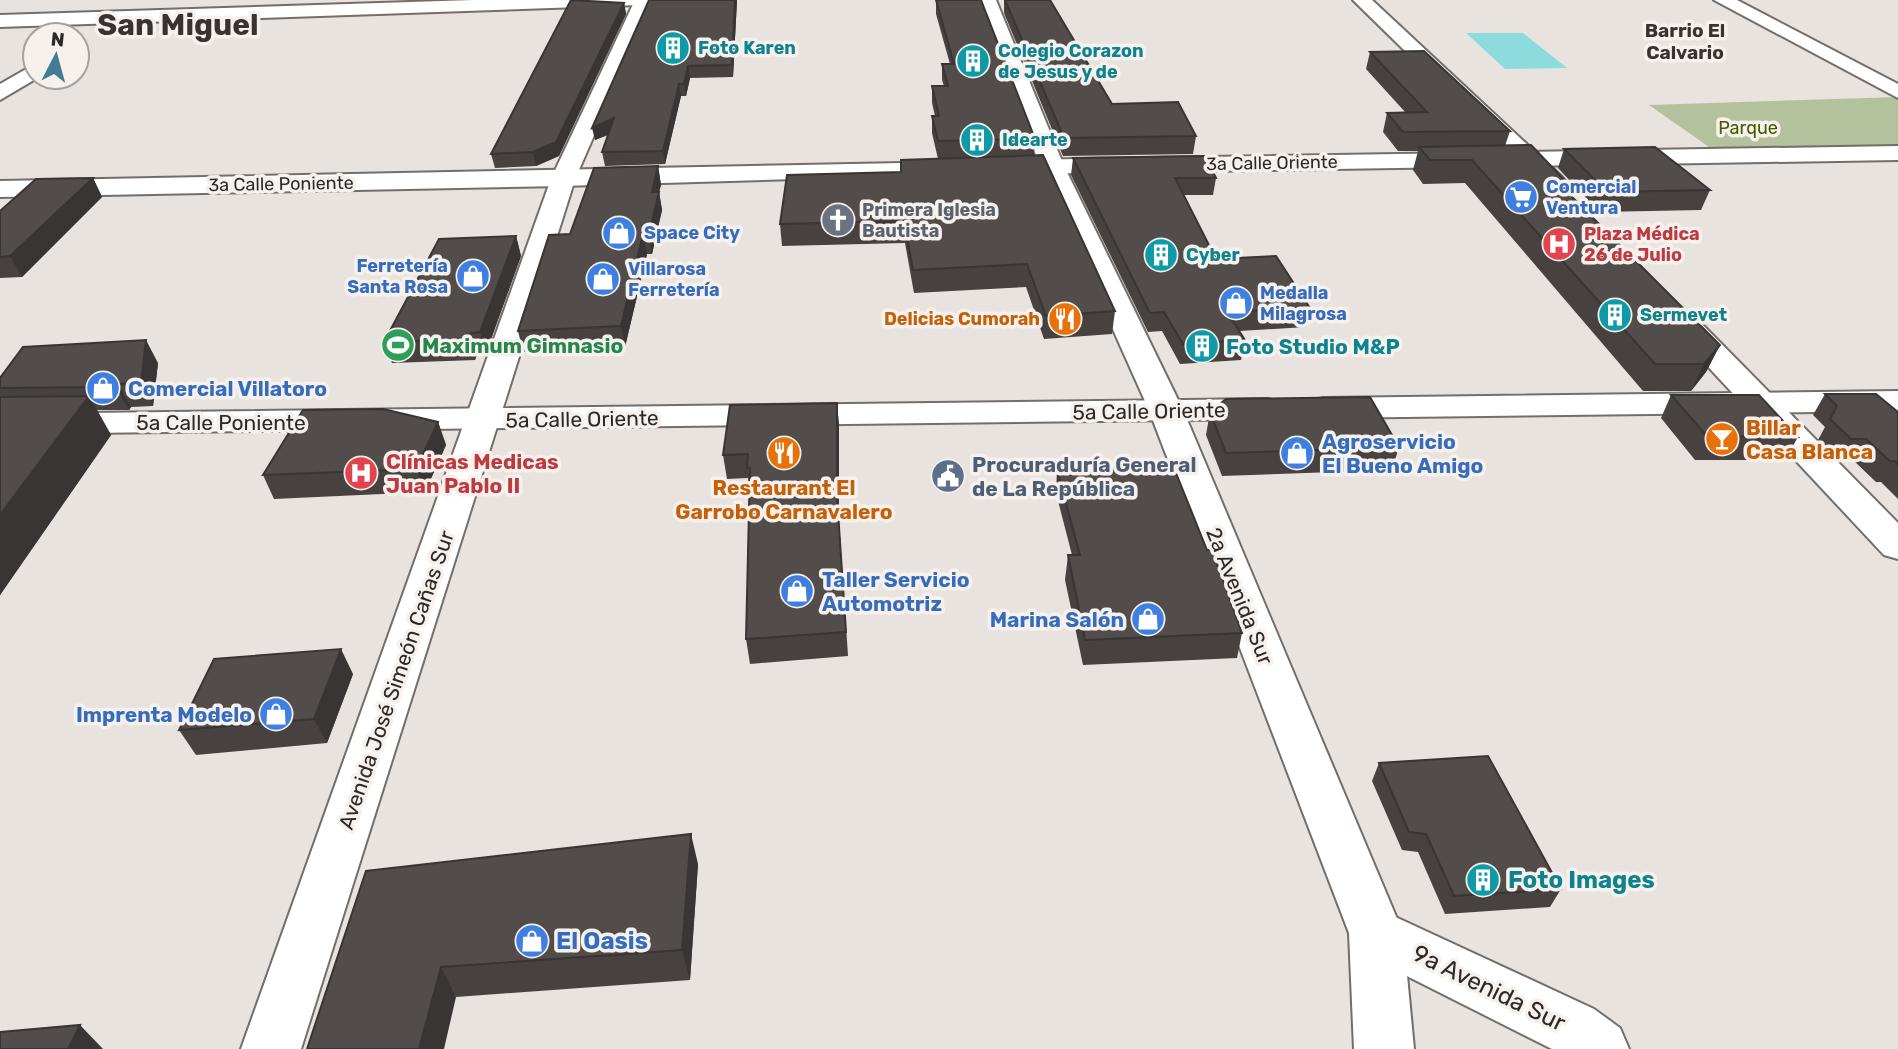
<svg xmlns="http://www.w3.org/2000/svg" width="1898" height="1049" font-family="Rubik,sans-serif">
  <style>
    .green { fill: #b3c29c }
    .water { fill: #8ddcdd }
    .lines { fill: none; stroke-linecap: round; stroke-linejoin: round }
    .pedestrian-casing { stroke: #736e6a; stroke-width: 4 }
    .minor-casing { stroke: #736e6a; stroke-width: 4 }
    .tertiary-casing { stroke: #736e6a; stroke-width: 4 }
    .secondary-casing { stroke: #736e6a; stroke-width: 4 }
    .pedestrian { fill: #fff; fill-rule: evenodd }
    .minor { fill: #fff; fill-rule: evenodd }
    .tertiary { fill: #fff; fill-rule: evenodd }
    .secondary { fill: #fff; fill-rule: evenodd }
    .wall { fill: #474140 }
    .shaded-wall { fill: #393534 }
    .building { fill: #524c4a; stroke: #393534; stroke-width: 2 }
    .labels { text-anchor: middle; dominant-baseline: central; stroke-width: 7; stroke-linejoin: round; paint-order: stroke }
    .far-culture-label { font-size: 18px; font-weight: bold; fill: #0d838f; stroke: #f6f1ec; text-anchor: start }
    .far-park-label { font-size: 18px; fill: #425a03; stroke: #f6f1ec }
    .far-street-label { font-size: 18px; fill: #2c2928; stroke: #f6f1ec }
    .far-shop-label { font-size: 18px; font-weight: bold; fill: #366cbe; stroke: #f6f1ec; text-anchor: start }
    .far-worship-label { font-size: 18px; font-weight: bold; fill: #5b616d; stroke: #f6f1ec; text-anchor: start }
    .far-health-label { font-size: 18px; font-weight: bold; fill: #be3a42; stroke: #f6f1ec; text-anchor: start }
    .far-food-label { font-size: 18px; font-weight: bold; fill: #c56008; stroke: #f6f1ec; text-anchor: end }
    .far-neighbourhood-label { font-size: 19px; font-weight: bold; fill: #383330; stroke: #f6f1ec }
    .leisure-label { font-size: 21px; font-weight: bold; fill: #27864d; stroke: #f6f1ec; text-anchor: start }
    .culture-label { font-size: 21px; font-weight: bold; fill: #0d838f; stroke: #f6f1ec; text-anchor: start }
    .shop-label { font-size: 21px; font-weight: bold; fill: #366cbe; stroke: #f6f1ec; text-anchor: start }
    .street-label { font-size: 21px; fill: #2c2928; stroke: #f6f1ec }
    .food-label { font-size: 21px; font-weight: bold; fill: #c56008; stroke: #f6f1ec; text-anchor: start }
    .health-label { font-size: 21px; font-weight: bold; fill: #be3a42; stroke: #f6f1ec; text-anchor: start }
    .service-label { font-size: 21px; font-weight: bold; fill: #4e5e75; stroke: #f6f1ec; text-anchor: start }
    .near-culture-label { font-size: 24px; font-weight: bold; fill: #0d838f; stroke: #f6f1ec; text-anchor: start }
    .near-shop-label { font-size: 24px; font-weight: bold; fill: #366cbe; stroke: #f6f1ec; text-anchor: start }
    .near-street-label { font-size: 24px; fill: #2c2928; stroke: #f6f1ec }
    .far-town-label { font-size: 30px; font-weight: bold; fill: #383330; stroke: #f6f1ec }
  </style>
  <rect width="100%" height="100%" fill="#e9e3df"/>
  <polygon class="green" points="1898,97 1898,150 1722,156 1649,105"/>
  <polygon class="water" points="1466,33 1523,33 1567,68 1505,69"/>
  <g class="lines">
    <g class="pedestrian-casing">
      <g id="pedestrian">
        <polygon points="473,0 647,0 638,5 0,27 0,15"/>
        <polygon points="35,64 35,77 39,77 0,100 0,84"/>
      </g>
    </g>
    <g class="minor-casing">
      <g id="minor">
        <polygon points="635,0 653,0 575,179 301,1049 241,1049 551,179"/>
        <polygon points="1714,0 1737,0 1898,84 1898,98"/>
      </g>
    </g>
    <g class="tertiary-casing">
      <g id="tertiary">
        <polygon points="1898,146 1898,160 1013,174 1004,172 1001,167 1004,162 1013,160"/>
        <polygon points="953,162 962,164 965,169 962,174 563,186 0,197 0,181"/>
        <polygon points="1898,391 1898,411 1323,418 1311,415 1306,408 1311,401 1323,398"/>
        <polygon points="1266,399 1278,402 1283,409 1278,416 1266,419 0,434 0,414"/>
        <polygon points="1376,908 1594,1009 1620,1028 1629,1049 1552,1049 1357,951 1349,933 1357,915"/>
      </g>
    </g>
    <g class="secondary-casing">
      <g id="secondary">
        <polygon points="978,0 996,0 1064,166 1183,410 1403,933 1414,1049 1354,1049 1349,933 1149,410 1040,166"/>
        <polygon points="1353,0 1372,0 1562,177 1566,182 1562,187 1544,187"/>
        <polygon points="1680,310 1691,313 1898,523 1898,559 1884,555 1669,325 1665,319 1669,313"/>
      </g>
    </g>
    <use href="#pedestrian" class="pedestrian"/>
    <use href="#minor" class="minor"/>
    <use href="#tertiary" class="tertiary"/>
    <use href="#secondary" class="secondary"/>
  </g>
  <g class="wall">
    <polygon points="649,0 737,0 733,77 690,78 686,96 681,96 665,164 605,166 602,152 608,135 595,140"/>
    <polygon points="936,0 1035,139 1034,155 1115,311 1112,334 1044,339 1026,287 914,293 905,243 782,246 780,224 901,172 938,159 932,133 932,116 935,116 932,103 932,86 944,86 942,80 942,64 950,64 936,14"/>
    <polygon points="1004,0 1050,0 1112,104 1196,136 1193,154 1063,156 1004,13"/>
    <polygon points="624,3 626,14 559,156 536,166 495,168 491,154"/>
    <polygon points="1370,52 1510,131 1505,146 1572,188 1570,194 1720,345 1706,372 1691,391 1643,391 1465,183 1423,184 1413,170 1418,151 1398,151 1383,132 1387,113 1406,113 1366,69"/>
    <polygon points="1564,149 1710,190 1701,210 1599,212 1558,168"/>
    <polygon points="1073,158 1216,178 1213,195 1184,195 1216,259 1310,308 1306,327 1239,331 1245,340 1241,360 1180,364 1162,331 1148,332 1071,175"/>
    <polygon points="658,166 661,185 659,192 662,210 652,254 647,254 625,347 523,352 518,331 570,234"/>
    <polygon points="93,178 102,197 22,277 0,278 0,211"/>
    <polygon points="516,236 521,256 486,353 477,354 475,360 392,363 384,342"/>
    <polygon points="158,363 153,406 131,407 129,410 97,410 111,435 0,595 0,378"/>
    <polygon points="1825,394 1898,412 1898,499 1881,482 1876,482 1853,460 1838,460 1818,440 1825,427 1813,415"/>
    <polygon points="1671,395 1798,437 1785,460 1695,460 1661,418"/>
    <polygon points="837,403 839,426 839,521 848,656 750,664 746,639 749,487 748,478 727,479 723,455"/>
    <polygon points="1210,412 1399,447 1392,470 1222,476 1206,435"/>
    <polygon points="438,422 446,445 425,492 274,499 263,475"/>
    <polygon points="1057,470 1207,550 1242,633 1237,658 1083,665 1065,580 1068,555 1072,555 1056,493"/>
    <polygon points="353,674 327,743 196,755 179,730"/>
    <polygon points="1379,763 1561,889 1550,907 1445,914 1418,852 1402,850 1372,781"/>
    <polygon points="698,864 690,980 456,997 366,871"/>
  </g>
  <g class="shaded-wall">
    <polygon points="735,0 737,0 733,77 732,65"/>
    <polygon points="624,3 626,14 559,156 536,166 533,152"/>
    <polygon points="688,66 690,78 686,96 684,84"/>
    <polygon points="679,84 681,96 665,164 663,151"/>
    <polygon points="614,118 617,131 595,140 592,128"/>
    <polygon points="658,166 661,185 659,192 662,210 652,254 649,234 652,192"/>
    <polygon points="93,178 102,197 22,277 10,256"/>
    <polygon points="643,234 647,254 625,347 621,326"/>
    <polygon points="516,236 521,256 486,353 480,332"/>
    <polygon points="471,333 477,354 475,360 468,339"/>
    <polygon points="146,340 158,363 153,406 141,383"/>
    <polygon points="1720,345 1706,372 1691,391 1704,364"/>
    <polygon points="118,384 131,407 129,410 116,387"/>
    <polygon points="89,396 111,435 0,595 0,515"/>
    <polygon points="837,403 839,426 839,521 848,656 837,497"/>
    <polygon points="438,422 446,445 425,492 416,469"/>
    <polygon points="341,649 353,674 327,743 314,719"/>
    <polygon points="691,834 698,864 690,980 682,950"/>
    <polygon points="441,967 456,997 444,1049 419,1049"/>
    <polygon points="80,1025 103,1049 68,1049"/>
  </g>
  <g class="building">
    <polygon points="571,0 624,3 556,142 533,152 491,154"/>
    <polygon points="649,0 735,0 732,65 688,66 684,84 679,84 663,151 602,152 614,118 592,128"/>
    <polygon points="936,0 981,0 1035,139 938,141 932,116 939,116 932,86 948,86 942,64 954,64"/>
    <polygon points="1005,0 1050,0 1112,104 1178,102 1196,136 1064,138"/>
    <polygon points="1424,51 1510,131 1403,132 1387,113 1427,112 1370,52"/>
    <polygon points="1531,145 1572,188 1564,189 1720,345 1704,364 1655,364 1472,160 1430,160 1419,147"/>
    <polygon points="1655,147 1710,190 1607,192 1564,149"/>
    <polygon points="1043,155 1115,311 1046,316 1027,264 913,270 904,221 780,224 787,175 901,172 901,160"/>
    <polygon points="1205,156 1216,178 1175,178 1216,259 1276,256 1310,308 1227,312 1245,340 1183,344 1164,312 1150,313 1073,158"/>
    <polygon points="658,166 652,192 659,192 649,234 643,234 621,326 518,331 549,235 570,234 594,168"/>
    <polygon points="93,178 10,256 0,257 0,211 36,179"/>
    <polygon points="516,236 480,332 471,333 468,339 384,342 439,239"/>
    <polygon points="146,340 141,383 118,384 116,387 0,388 0,378 23,347"/>
    <polygon points="1825,394 1876,394 1898,412 1898,465 1895,461 1890,461 1866,439 1851,439 1830,419 1837,406"/>
    <polygon points="1671,395 1759,395 1798,437 1707,436"/>
    <polygon points="89,396 0,515 0,397"/>
    <polygon points="1370,397 1399,447 1226,453 1210,412 1226,399"/>
    <polygon points="837,403 837,497 846,632 746,639 750,468 747,468 748,454 723,455 730,405"/>
    <polygon points="383,409 438,422 416,469 263,475 303,410"/>
    <polygon points="1172,463 1207,550 1212,550 1242,633 1085,640 1068,555 1080,555 1057,470"/>
    <polygon points="341,649 314,719 179,730 214,659"/>
    <polygon points="1488,756 1561,889 1454,896 1426,834 1409,832 1379,763"/>
    <polygon points="691,834 682,950 441,967 419,1049 307,1049 366,871"/>
    <polygon points="80,1025 68,1049 0,1049 0,1032"/>
  </g>
  <defs>
    <g id="building-disc" transform="scale(1.75)"><circle r="9.5" fill="#0f9aa8" stroke="#f6f1ec"/><path d="M-4-6H4V6H1V3H-1V6H-4ZM-2.5-4.3h1.7v1.8h-1.7ZM.8-4.3h1.7v1.8H.8ZM-2.5-1h1.7V.8h-1.7ZM.8-1h1.7V.8H.8Z" fill="#fff"/></g>
    <g id="supermarket-disc" transform="scale(1.75)"><circle r="9.5" fill="#3f7fe0" stroke="#f6f1ec"/><path d="M-6-5.5h2.5l.6 2H6L4.5 2H-2.5L-4.4-4H-6ZM-1.5 3.2a1.3 1.3 0 1 0 .1 0ZM3 3.2a1.3 1.3 0 1 0 .1 0Z" fill="#fff"/></g>
    <g id="church-disc" transform="scale(1.75)"><circle r="9.5" fill="#6b7280" stroke="#f6f1ec"/><path d="M-1.2-6h2.4v3.5h3.3v2.4h-3.3V6h-2.4V-.1h-3.3v-2.4h3.3Z" fill="#fff"/></g>
    <g id="shop-disc" transform="scale(1.75)"><circle r="9.5" fill="#3f7fe0" stroke="#f6f1ec"/><path d="M-5-2.5h2.3a2.7 3.5 0 0 1 5.4 0H5L5.5 6h-11ZM-1.5-2.5h3a1.5 2.3 0 0 0-3 0Z" fill="#fff"/></g>
    <g id="hospital-disc" transform="scale(1.75)"><circle r="9.5" fill="#e0444e" stroke="#f6f1ec"/><path d="M-5-5h3v3.5h4V-5h3V5h-3V1.5h-4V5h-3Z" fill="#fff"/></g>
    <g id="restaurant-disc" transform="scale(1.75)"><circle r="9.5" fill="#e8710a" stroke="#f6f1ec"/><path d="M-5-6h1v4h1v-4h1v4h1v-4h1v5L-1.5 .5V6h-2V.5L-5-1ZM5-6V6H3V1.5H1.5Q1.5-4 5-6Z" fill="#fff"/></g>
    <g id="stadium-disc" transform="scale(1.75)"><circle r="9.5" fill="#2e9e5b" stroke="#f6f1ec"/><path d="M0-5a6.5 5 0 1 0 0 10a6.5 5 0 1 0 0-10ZM-3.5-1.8h7v3.6h-7Z" fill="#fff"/></g>
    <g id="bar-disc" transform="scale(1.75)"><circle r="9.5" fill="#e8710a" stroke="#f6f1ec"/><path d="M-6-5H6L.8 .8V4.5H3.5V6h-7V4.5H-.8V.8Z" fill="#fff"/></g>
    <g id="civic-disc" transform="scale(1.75)"><circle r="9.5" fill="#5c6f8a" stroke="#f6f1ec"/><path d="M-.6-6.5H3V-4.5H.6V-3L4-1V1h2V6H-6V1h2V-1L-.6-3ZM-1.2 2.5V6h2.4V2.5Z" fill="#fff"/></g>
  </defs>
  <g fill-rule="evenodd">
    <use href="#building-disc" x="673" y="48"/>
    <use href="#building-disc" x="973" y="61"/>
    <use href="#building-disc" x="977" y="140"/>
    <use href="#supermarket-disc" x="1521" y="197"/>
    <use href="#church-disc" x="838" y="220"/>
    <use href="#shop-disc" x="619" y="233"/>
    <use href="#hospital-disc" x="1559" y="244"/>
    <use href="#building-disc" x="1161" y="255"/>
    <use href="#shop-disc" x="473" y="276"/>
    <use href="#shop-disc" x="603" y="279"/>
    <use href="#shop-disc" x="1236" y="303"/>
    <use href="#building-disc" x="1615" y="315"/>
    <use href="#restaurant-disc" x="1065" y="319"/>
    <use href="#stadium-disc" x="398" y="345"/>
    <use href="#building-disc" x="1202" y="346"/>
    <use href="#shop-disc" x="103" y="388"/>
    <use href="#bar-disc" x="1722" y="439"/>
    <use href="#restaurant-disc" x="784" y="453"/>
    <use href="#shop-disc" x="1297" y="453"/>
    <use href="#hospital-disc" x="361" y="473"/>
    <use href="#civic-disc" x="948" y="476"/>
    <use href="#shop-disc" x="797" y="591"/>
    <use href="#shop-disc" x="1148" y="619"/>
    <use href="#shop-disc" x="276" y="714"/>
    <use href="#building-disc" x="1483" y="880"/>
    <use href="#shop-disc" x="532" y="941"/>
  </g>
  <g class="labels">
    <g class="far-culture-label">
      <text x="698" y="48">Foto Karen</text>
      <text x="998" y="51">Colegio Corazon<tspan x="998" dy="21">de Jesus y de</tspan></text>
      <text x="1002" y="140">Idearte</text>
      <text x="1186" y="255">Cyber</text>
      <text x="1640" y="315">Sermevet</text>
    </g>
    <g class="far-park-label">
      <text x="1748" y="128">Parque</text>
    </g>
    <g class="far-street-label">
      <text transform="translate(1272 163) rotate(-1)">3a Calle Oriente</text>
      <text transform="translate(281 184) rotate(-1)">3a Calle Poniente</text>
    </g>
    <g class="far-shop-label">
      <text x="1546" y="187">Comercial<tspan x="1546" dy="21">Ventura</tspan></text>
      <text x="644" y="233">Space City</text>
      <text x="448" y="266" text-anchor="end">Ferretería<tspan x="448" dy="21">Santa Rosa</tspan></text>
      <text x="628" y="269">Villarosa<tspan x="628" dy="21">Ferretería</tspan></text>
      <text x="1260" y="293">Medalla<tspan x="1260" dy="21">Milagrosa</tspan></text>
    </g>
    <g class="far-worship-label">
      <text x="862" y="210">Primera Iglesia<tspan x="862" dy="21">Bautista</tspan></text>
    </g>
    <g class="far-health-label">
      <text x="1584" y="234">Plaza Médica<tspan x="1584" dy="21">26 de Julio</tspan></text>
    </g>
    <g class="far-food-label">
      <text x="1040" y="319">Delicias Cumorah</text>
    </g>
    <g class="far-neighbourhood-label">
      <text x="1685" y="30">Barrio El<tspan x="1685" dy="22">Calvario</tspan></text>
    </g>
    <g class="leisure-label">
      <text x="422" y="345">Maximum Gimnasio</text>
    </g>
    <g class="culture-label">
      <text x="1226" y="346">Foto Studio M&amp;P</text>
    </g>
    <g class="shop-label">
      <text x="128" y="388">Comercial Villatoro</text>
      <text x="1322" y="441">Agroservicio<tspan x="1322" dy="24">El Bueno Amigo</tspan></text>
      <text x="822" y="579">Taller Servicio<tspan x="822" dy="24">Automotriz</tspan></text>
      <text x="1124" y="619" text-anchor="end">Marina Salón</text>
      <text x="252" y="714" text-anchor="end">Imprenta Modelo</text>
    </g>
    <g class="street-label">
      <text transform="translate(1149 411) rotate(-1)">5a Calle Oriente</text>
      <text transform="translate(582 419) rotate(-1)">5a Calle Oriente</text>
      <text x="221" y="422">5a Calle Poniente</text>
      <text transform="translate(1240 596) rotate(68)">2a Avenida Sur</text>
      <text transform="translate(396 680) rotate(-71)">Avenida José Simeón Cañas Sur</text>
    </g>
    <g class="food-label">
      <text x="1746" y="427">Billar<tspan x="1746" dy="24">Casa Blanca</tspan></text>
      <text x="784" y="487" text-anchor="middle">Restaurant El<tspan x="784" dy="24">Garrobo Carnavalero</tspan></text>
    </g>
    <g class="health-label">
      <text x="386" y="461">Clínicas Medicas<tspan x="386" dy="24">Juan Pablo II</tspan></text>
    </g>
    <g class="service-label">
      <text x="972" y="464">Procuraduría General<tspan x="972" dy="24">de La República</tspan></text>
    </g>
    <g class="near-culture-label">
      <text x="1508" y="880">Foto Images</text>
    </g>
    <g class="near-shop-label">
      <text x="556" y="941">El Oasis</text>
    </g>
    <g class="near-street-label">
      <text transform="translate(1489 988) rotate(26)">9a Avenida Sur</text>
    </g>
    <g class="far-town-label">
      <text x="178" y="25">San Miguel</text>
    </g>
  </g>
  <g transform="translate(56 56) rotate(6)"><circle r="33" fill="#f6f1ec" stroke="#a5a19e" stroke-width="2"/>
  <path d="M0-5L12 26L0 18L-12 26Z" fill="#417c94"/>
  <text y="-10" font-size="19" font-weight="bold" text-anchor="middle" fill="#2c2928">N</text>
  </g>
</svg>
